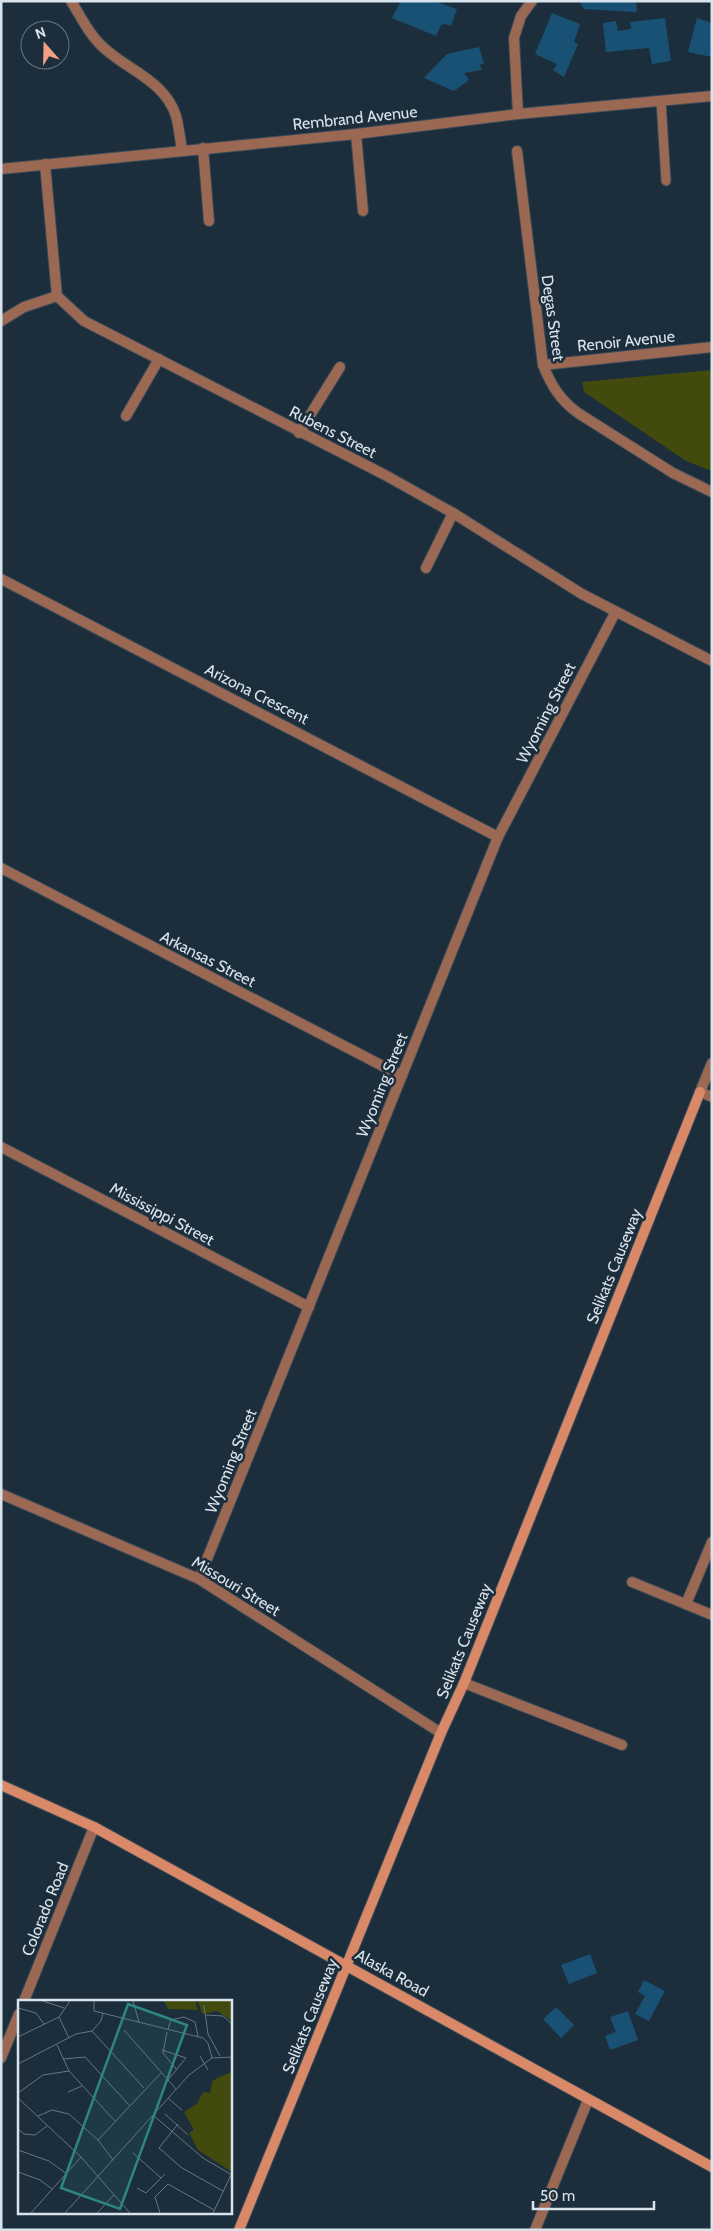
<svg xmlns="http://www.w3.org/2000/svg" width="713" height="2231" font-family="Cabin,sans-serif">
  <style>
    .green { fill: #434a0e }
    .building { fill: #195174 }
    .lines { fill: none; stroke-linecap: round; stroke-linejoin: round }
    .lane-casing { stroke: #3a4b57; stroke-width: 11 }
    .street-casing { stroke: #3a4b57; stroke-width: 12 }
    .secondary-casing { stroke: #3a4b57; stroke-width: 12 }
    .lane { stroke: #9b6854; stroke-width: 9 }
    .street { stroke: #9b6854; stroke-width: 10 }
    .secondary { stroke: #da8968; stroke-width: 10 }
    .labels { text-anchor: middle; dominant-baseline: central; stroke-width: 5; stroke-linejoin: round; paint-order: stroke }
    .street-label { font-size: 16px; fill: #d8e3eb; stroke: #1c2e3b }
    .inset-road { fill: none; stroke: #677681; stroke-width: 1 }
    .view { fill: #2d8681; fill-opacity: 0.15; stroke: #2d8681; stroke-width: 2.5 }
    .inset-edge { fill: none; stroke: #d8e3eb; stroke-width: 2.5 }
  </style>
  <rect width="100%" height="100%" fill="#1c2e3b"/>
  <polygon class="green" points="712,370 712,471 686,461 584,392 582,382"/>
  <g class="building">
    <polygon points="401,1 434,1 457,9 451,26 445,24 441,25 436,36 392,18"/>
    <polygon points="579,1 636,1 637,12 584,9"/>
    <polygon points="552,13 580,24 574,42 578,44 564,77 553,70 557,64 535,54"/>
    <polygon points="665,18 671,61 652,64 649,48 606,52 603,23 616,21 618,31 631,29 630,22"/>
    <polygon points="697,18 712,23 712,57 688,52"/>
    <polygon points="479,47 484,63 480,65 482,70 464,73 469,80 454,91 424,78 447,54"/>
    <polygon points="590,1954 597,1973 569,1984 561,1965"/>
    <polygon points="644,1980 665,1991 649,2021 635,2014 645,1996 638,1992"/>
    <polygon points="556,2007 574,2025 561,2038 543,2019"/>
    <polygon points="628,2011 638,2040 610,2050 605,2036 616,2032 610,2017"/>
  </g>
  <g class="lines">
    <g class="lane-casing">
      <polyline id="lane" points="661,101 666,181"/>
    </g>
    <g class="street-casing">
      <g id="street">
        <path d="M 71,1 C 81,17 90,36 104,48 C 129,71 165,81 176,116 C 179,127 180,139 182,150"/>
        <polyline points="518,114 514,38 521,16 532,1"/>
        <polyline points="356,134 363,211"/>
        <polyline points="203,148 209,221"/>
        <path d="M 517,151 L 543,365 C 551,385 560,400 578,413 L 673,473 L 712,492"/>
        <polyline points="45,164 57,296 84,321 385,475 453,513 582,594 712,661"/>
        <polyline points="1,169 356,134 518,114 712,96"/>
        <polyline points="1,321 24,307 57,296"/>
        <polyline points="543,365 712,347"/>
        <polyline points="126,416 159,359"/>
        <polyline points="299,433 340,367"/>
        <polyline points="426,568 453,513"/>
        <polyline points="1,579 498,837"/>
        <polyline points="1,868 402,1076"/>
        <polyline points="712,1063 700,1092 712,1097"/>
        <polyline points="1,1147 309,1307"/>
        <polyline points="1,1494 199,1579 441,1733"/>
        <polyline points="199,1579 498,837 615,613"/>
        <polyline points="632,1582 712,1615"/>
        <polyline points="686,1604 712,1542"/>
        <polyline points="464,1683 622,1745"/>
        <polyline points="24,2001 94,1827"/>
        <polyline points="1,2058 19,2014"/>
        <polyline points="535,2230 588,2100"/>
      </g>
    </g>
    <g class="secondary-casing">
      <g id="secondary">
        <polyline points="1,1785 94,1827 712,2167"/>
        <polyline points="239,2230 441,1733 464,1683 700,1092"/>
      </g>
    </g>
    <use href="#lane" class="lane"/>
    <use href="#street" class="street"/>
    <use href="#secondary" class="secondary"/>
  </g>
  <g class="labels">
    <g class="street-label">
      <text transform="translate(355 118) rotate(-6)">Rembrand Avenue</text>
      <text transform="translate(553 318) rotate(82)">Degas Street</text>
      <text transform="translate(626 341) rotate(-6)">Renoir Avenue</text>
      <text transform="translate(333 432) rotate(27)">Rubens Street</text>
      <text transform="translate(257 694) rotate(27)">Arizona Crescent</text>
      <text transform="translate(546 713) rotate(-63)">Wyoming Street</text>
      <text transform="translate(208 959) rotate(27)">Arkansas Street</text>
      <text transform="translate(382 1085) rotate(-68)">Wyoming Street</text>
      <text transform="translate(162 1214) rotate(28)">Mississippi Street</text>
      <text transform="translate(614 1266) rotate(-68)">Selikats Causeway</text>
      <text transform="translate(231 1461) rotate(-68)">Wyoming Street</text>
      <text transform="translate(236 1586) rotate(31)">Missouri Street</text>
      <text transform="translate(464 1641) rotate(-68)">Selikats Causeway</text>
      <text transform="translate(45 1909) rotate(-68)">Colorado Road</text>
      <text transform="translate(392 1973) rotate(29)">Alaska Road</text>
      <text transform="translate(310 2016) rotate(-68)">Selikats Causeway</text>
    </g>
  </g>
  <g transform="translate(18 2000)">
    <rect width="214" height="214" fill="#1c2e3b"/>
    <path d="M 146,1 L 177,1 L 180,10 L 150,9 ZM 180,1 L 214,1 L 214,21 L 199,11 L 184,14 ZM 214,72 L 214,172 L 180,150 L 171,133 L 176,130 L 166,112 L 179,104 L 185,92 L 192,93 L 194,82 L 199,78 Z" fill="#434a0e"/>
    <path class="inset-road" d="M 25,1 L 46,8M 115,1 L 121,22M 186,5 L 190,34 L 202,56M 0,8 L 18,13 L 26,24M 188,15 L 205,16 L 214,24M 41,17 L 51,38M 150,29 L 153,20 L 166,17 L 177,22 L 180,36M 106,30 L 158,89M 74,31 L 83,21 L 85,13M 149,32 L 145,53 L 159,70M 0,37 L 41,17 L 52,1M 39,45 L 51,71 L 97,121M 144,50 L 168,58 L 150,80M 182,56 L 190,70M 194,58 L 214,57M 45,59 L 67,57 L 111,105M 0,64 L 58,34 L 74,31 L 126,88M 50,92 L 64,86M 0,93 L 25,75 L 51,71M 0,98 L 63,157 L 112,213M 150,98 L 164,110M 147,114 L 170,135M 135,115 L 185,158 L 214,175M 20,116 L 34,110 L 51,114 L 80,140 L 95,160M 160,124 L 141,148 L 164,168 L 205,191M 0,129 L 6,134 L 17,135 L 29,126M 80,140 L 143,73M 0,150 L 31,161 L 49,174M 115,153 L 143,178M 0,172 L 22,180 L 34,189M 119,188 L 128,193 L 147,174M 13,213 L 63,157M 47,213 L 171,75 L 194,58 L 190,43 L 185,38 L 76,11 L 76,1M 79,213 L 96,195M 142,213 L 137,197 L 150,184 L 196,210M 195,213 L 213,175"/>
    <path class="view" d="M 110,4 L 169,25 L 102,209 L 43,188 Z"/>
    <rect width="214" height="214" class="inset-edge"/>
  </g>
  <rect width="713" height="2231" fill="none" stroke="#d8e3eb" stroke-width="5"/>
  <g transform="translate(45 45) rotate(340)"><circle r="24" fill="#1c2e3b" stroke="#677681"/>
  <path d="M0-4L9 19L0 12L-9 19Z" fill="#f39f83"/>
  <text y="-8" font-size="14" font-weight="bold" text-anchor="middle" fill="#d8e3eb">N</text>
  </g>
  <path d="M533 2201v8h121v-8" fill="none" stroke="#d8e3eb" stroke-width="2.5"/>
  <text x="540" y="2201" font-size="15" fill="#d8e3eb" stroke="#1c2e3b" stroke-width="4" paint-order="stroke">50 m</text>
</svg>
